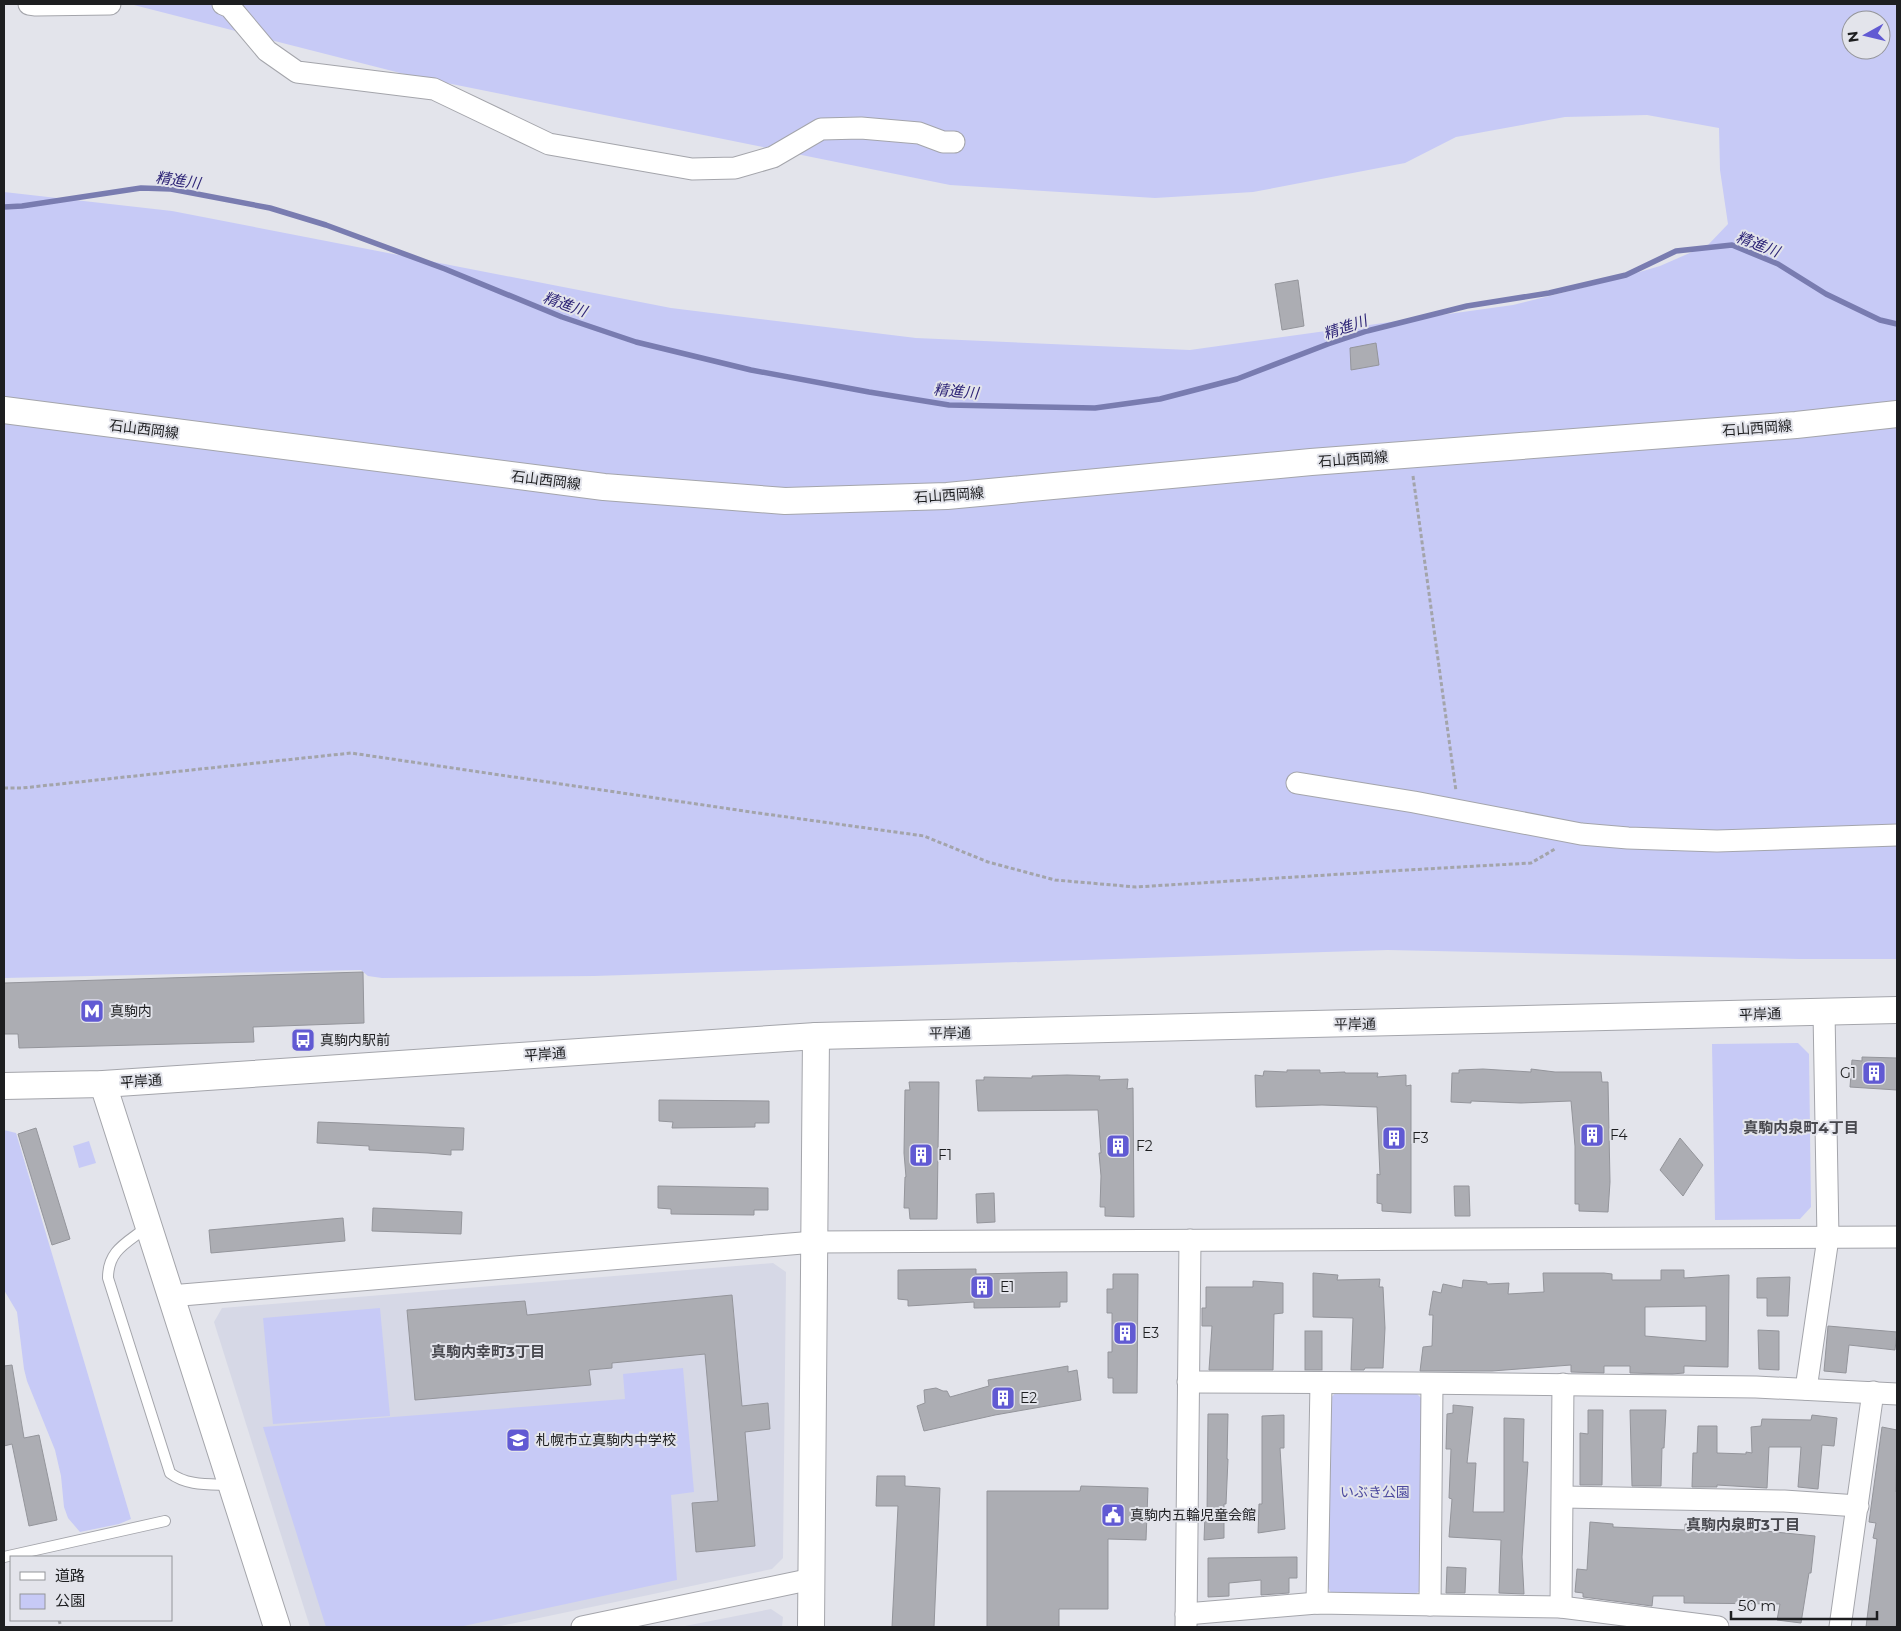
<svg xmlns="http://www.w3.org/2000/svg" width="1901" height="1631" font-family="Montserrat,'Noto Sans JP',sans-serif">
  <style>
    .built { fill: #d6d8e6 }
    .green { fill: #c7caf6; fill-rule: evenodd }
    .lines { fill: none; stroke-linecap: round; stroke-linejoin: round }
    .stream { stroke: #797cb0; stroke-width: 5.5 }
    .building { fill: #acadb3; stroke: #94959b; fill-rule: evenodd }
    .service-casing { stroke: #a4a5ab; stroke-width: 12 }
    .minor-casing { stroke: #a4a5ab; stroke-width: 23 }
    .tertiary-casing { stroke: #a4a5ab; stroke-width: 28 }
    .path { stroke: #a3a4aa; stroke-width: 3; stroke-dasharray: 4 2.5; stroke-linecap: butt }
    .service { stroke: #fff; stroke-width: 10 }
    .minor { stroke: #fff; stroke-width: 21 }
    .tertiary { stroke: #fff; stroke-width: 26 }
    .labels { text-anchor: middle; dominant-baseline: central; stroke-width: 4; stroke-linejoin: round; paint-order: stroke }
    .street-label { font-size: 14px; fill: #1d1e20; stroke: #e3e4eb }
    .poi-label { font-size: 14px; fill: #1d1e20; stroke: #e3e4eb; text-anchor: start }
    .park-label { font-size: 14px; fill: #4d4a9f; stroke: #e3e4eb }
    .water-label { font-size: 15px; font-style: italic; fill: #2e2577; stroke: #e3e4eb }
    .neighbourhood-label { font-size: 15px; font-weight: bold; fill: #48484e; stroke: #e3e4eb }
  </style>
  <rect width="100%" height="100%" fill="#e3e4eb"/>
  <g class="built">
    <polygon points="773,1263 786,1272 783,1558 772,1569 496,1627 310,1627 214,1322 222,1308"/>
    <polygon points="771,1609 783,1617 782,1627 680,1627"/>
  </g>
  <g class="green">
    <path d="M 130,4 L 1897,4 L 1897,959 L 1799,959 L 1388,950 L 594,976 L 382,978 L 368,976 L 361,970 L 4,978 L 4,192 L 172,211 L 671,308 L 916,338 L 1190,350 L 1513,305 L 1602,283 L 1660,266 L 1708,245 L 1728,224 L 1720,170 L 1719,128 L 1647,115 L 1565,117 L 1456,137 L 1405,163 L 1253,192 L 1155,198 L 950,185 L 412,76 ZM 1851,20 L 1881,20 L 1881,50 L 1851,50 Z"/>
    <polygon points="1798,1043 1809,1054 1811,1207 1800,1219 1715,1220 1712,1044"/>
    <polygon points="4,1130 16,1133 131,1519 119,1524 80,1532 68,1518 64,1507 61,1476 55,1450 27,1381 24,1369 17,1312 4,1290"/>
    <polygon points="89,1141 96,1163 79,1168 73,1146"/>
    <polygon points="380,1308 390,1416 273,1424 263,1318"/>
    <polygon points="683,1368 694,1492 671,1495 677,1580 459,1627 326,1627 263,1427 625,1399 623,1374"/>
    <polygon points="1337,1391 1414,1391 1422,1399 1421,1590 1413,1596 1332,1595 1327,1585 1330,1399"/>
  </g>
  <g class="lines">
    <polyline class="stream" points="4,207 22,206 141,188 171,189 270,208 326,225 445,269 562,317 636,342 751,370 869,392 949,405 1095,408 1160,399 1237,379 1328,344 1367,331 1467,306 1549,293 1626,275 1676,251 1732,245 1778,264 1826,294 1880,320 1897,324"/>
  </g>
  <g class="building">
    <polygon points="1298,280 1304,326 1282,330 1275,284"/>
    <polygon points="1376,343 1379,365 1351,370 1350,348"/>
    <polygon points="363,972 364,1023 253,1027 254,1042 19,1048 18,1034 4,1034 4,983"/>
    <polygon points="1862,1057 1897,1058 1897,1090 1850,1087 1852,1060 1862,1061"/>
    <polygon points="1483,1069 1531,1072 1531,1069 1555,1072 1601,1072 1602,1082 1608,1082 1610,1182 1608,1212 1579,1211 1579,1204 1575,1204 1575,1146 1571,1101 1521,1103 1471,1101 1471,1103 1451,1102 1452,1073 1459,1073 1459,1070"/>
    <polygon points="1287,1070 1320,1070 1320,1073 1345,1072 1345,1073 1378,1073 1377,1077 1406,1075 1406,1086 1411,1085 1411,1213 1382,1211 1382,1204 1377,1203 1377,1174 1380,1175 1377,1107 1322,1105 1256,1107 1255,1075 1263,1076 1264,1071 1287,1072"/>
    <polygon points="1067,1075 1100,1076 1099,1080 1128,1079 1127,1089 1133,1088 1134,1217 1105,1216 1105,1207 1100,1207 1101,1176 1099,1153 1101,1153 1098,1110 978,1111 976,1080 984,1080 984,1077 1032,1078 1032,1076"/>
    <polygon points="909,1082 939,1082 937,1219 910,1219 909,1208 904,1208 905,1177 906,1177 904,1153 905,1090 910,1090"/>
    <polygon points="659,1100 769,1101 769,1123 755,1123 755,1127 672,1128 673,1122 659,1121"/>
    <polygon points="318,1122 464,1128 463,1150 451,1150 451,1155 428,1153 369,1150 369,1146 317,1143"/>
    <polygon points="36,1128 70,1239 52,1245 18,1134"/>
    <polygon points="1680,1138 1703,1165 1683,1196 1660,1170"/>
    <polygon points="658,1186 768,1188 768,1210 754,1210 754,1215 671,1214 671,1209 658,1208"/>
    <polygon points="1454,1186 1469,1186 1470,1216 1455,1216"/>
    <polygon points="994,1193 995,1222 977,1223 976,1194"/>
    <polygon points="373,1208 462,1212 461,1234 372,1231"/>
    <polygon points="343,1218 345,1241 211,1253 209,1230"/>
    <polygon points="976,1269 976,1274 1067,1272 1067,1302 1060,1302 1060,1307 974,1308 974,1302 908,1306 908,1300 898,1299 898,1270"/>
    <path d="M 1661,1270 L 1684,1270 L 1684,1278 L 1729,1275 L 1728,1367 L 1684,1366 L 1684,1373 L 1672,1374 L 1630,1373 L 1630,1366 L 1604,1366 L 1604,1373 L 1571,1372 L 1571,1365 L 1492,1371 L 1420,1371 L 1423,1347 L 1432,1346 L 1433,1315 L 1429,1315 L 1433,1291 L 1441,1293 L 1443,1284 L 1462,1288 L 1463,1280 L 1487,1282 L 1487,1284 L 1509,1283 L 1508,1294 L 1544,1292 L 1543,1273 L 1604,1273 L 1612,1274 L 1612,1280 L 1661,1280 ZM 1706,1306 L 1706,1341 L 1645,1336 L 1645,1307 Z"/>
    <polygon points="1313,1273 1338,1275 1337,1280 1380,1279 1379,1287 1383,1287 1385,1328 1383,1368 1365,1368 1364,1370 1351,1370 1353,1318 1313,1317"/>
    <polygon points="1113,1274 1138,1274 1137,1393 1113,1393 1113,1378 1108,1378 1108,1352 1112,1352 1112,1313 1107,1313 1107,1289 1113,1289"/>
    <polygon points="1790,1277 1788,1316 1767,1316 1767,1298 1757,1298 1757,1278"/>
    <polygon points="1253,1281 1283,1283 1283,1313 1274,1314 1273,1370 1209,1370 1212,1326 1202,1326 1202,1308 1206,1308 1206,1287 1253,1287"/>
    <polygon points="732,1295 742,1406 768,1403 770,1429 745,1432 755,1546 696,1552 692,1503 718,1501 705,1354 612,1363 612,1368 589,1370 591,1385 415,1400 407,1310 525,1301 527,1315"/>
    <polygon points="1828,1326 1897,1332 1895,1350 1849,1345 1846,1373 1824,1371"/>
    <polygon points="1758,1330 1779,1331 1779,1370 1759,1369"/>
    <rect x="1305" y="1331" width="17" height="39"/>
    <polygon points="12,1365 24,1438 39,1435 57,1520 29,1526 12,1444 4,1446 4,1366"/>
    <polygon points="1068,1366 1068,1372 1077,1370 1081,1400 995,1415 924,1431 917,1406 925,1403 924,1390 936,1388 943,1391 947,1391 950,1397 989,1386 988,1380"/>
    <polygon points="1453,1405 1473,1407 1467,1463 1476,1463 1473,1512 1504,1512 1504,1418 1524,1419 1523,1462 1528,1462 1522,1557 1524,1594 1499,1593 1501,1540 1449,1537 1452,1499 1449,1498 1451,1449 1446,1449 1447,1414 1453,1413"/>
    <polygon points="1588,1410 1603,1410 1602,1485 1580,1485 1580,1433 1588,1434"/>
    <polygon points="1630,1410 1666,1410 1664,1448 1662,1448 1661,1486 1632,1486"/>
    <polygon points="1208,1414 1228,1414 1227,1459 1228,1459 1226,1504 1224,1504 1224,1538 1204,1540 1205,1515 1207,1515"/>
    <polygon points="1284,1415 1284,1448 1280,1448 1285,1529 1258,1533 1259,1504 1262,1504 1262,1416"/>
    <polygon points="1812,1415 1837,1418 1834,1446 1822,1445 1818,1489 1798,1487 1801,1447 1769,1447 1767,1488 1717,1485 1717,1487 1692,1487 1693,1453 1697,1453 1698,1426 1717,1426 1717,1453 1746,1454 1746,1452 1752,1453 1751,1427 1761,1426 1762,1419 1811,1420"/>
    <polygon points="1882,1427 1897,1430 1896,1492 1897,1493 1897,1618 1896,1627 1866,1627 1877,1539 1873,1538 1876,1523 1869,1522"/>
    <polygon points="877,1476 905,1476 905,1486 940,1488 934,1627 892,1627 898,1506 876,1506"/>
    <polygon points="1081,1486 1148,1488 1146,1540 1108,1539 1108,1609 1059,1609 1059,1627 987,1627 987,1491 1080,1491"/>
    <polygon points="1590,1522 1613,1524 1613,1527 1685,1530 1685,1524 1738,1526 1738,1522 1756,1523 1755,1530 1815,1536 1811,1573 1809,1573 1801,1623 1777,1620 1780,1604 1684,1603 1684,1596 1653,1596 1652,1606 1583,1597 1583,1593 1575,1592 1577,1569 1587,1570"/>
    <polygon points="1297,1557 1297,1578 1289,1578 1289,1593 1261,1595 1261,1580 1229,1583 1229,1596 1208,1597 1208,1558"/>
    <polygon points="1447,1567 1466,1568 1465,1593 1446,1593"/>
  </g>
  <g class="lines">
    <g class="service-casing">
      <g id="service">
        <path d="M 147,1227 C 127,1243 108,1250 108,1278 L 170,1473 C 187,1486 209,1484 230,1485"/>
        <polyline points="4,1557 165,1521"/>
      </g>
    </g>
    <g class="minor-casing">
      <g id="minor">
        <polyline points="29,4 36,5 110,4"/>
        <polyline points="223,4 230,7 267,51 297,72 434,89 549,144 692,169 735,168 773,157 821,129 861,128 919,133 943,142 954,142"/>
        <polyline points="1297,783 1414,802 1581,834 1628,838 1717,841 1897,835"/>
        <polyline points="170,1296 814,1242 1897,1237"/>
        <polyline points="1188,1382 1413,1383 1756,1387 1897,1394"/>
        <polyline points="1806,1389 1828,1238 1824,1012"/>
        <polyline points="1563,1497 1784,1501 1858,1506"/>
        <polyline points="1317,1603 1321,1383"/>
        <polyline points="1430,1605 1432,1384"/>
        <polyline points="1561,1607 1563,1384"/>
        <polyline points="1186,1614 1317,1603 1561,1607 1718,1627"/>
        <polyline points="582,1627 812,1579"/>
        <polyline points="1186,1627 1190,1240"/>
        <polyline points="1840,1627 1873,1392"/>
      </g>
    </g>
    <g class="tertiary-casing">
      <g id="tertiary">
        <polyline points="4,410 604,487 785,501 947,496 1311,462 1796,425 1897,414"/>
        <polyline points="103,1084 277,1627"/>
        <polyline points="4,1086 103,1084 816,1036 1897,1010"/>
        <polyline points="811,1627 816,1036"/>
      </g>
    </g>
    <g class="path">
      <polyline points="1413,476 1456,791"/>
      <polyline points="4,788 22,788 351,753 751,812 924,836 988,862 1055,880 1136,887 1407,870 1531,863 1555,849"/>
      <polyline points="59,1620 61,1627"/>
    </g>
    <use href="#service" class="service"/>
    <use href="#minor" class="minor"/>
    <use href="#tertiary" class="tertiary"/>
  </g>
  <defs>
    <g id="metro-square" transform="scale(1.25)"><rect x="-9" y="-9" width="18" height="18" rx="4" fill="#615ad3" stroke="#e3e4eb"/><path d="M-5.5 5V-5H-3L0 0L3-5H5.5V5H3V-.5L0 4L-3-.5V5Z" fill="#fff"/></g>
    <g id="bus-square" transform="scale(1.25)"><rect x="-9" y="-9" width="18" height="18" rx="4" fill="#615ad3" stroke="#e3e4eb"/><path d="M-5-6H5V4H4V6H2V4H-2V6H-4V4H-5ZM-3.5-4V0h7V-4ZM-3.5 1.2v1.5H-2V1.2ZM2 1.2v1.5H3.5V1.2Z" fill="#fff"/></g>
    <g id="building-square" transform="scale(1.25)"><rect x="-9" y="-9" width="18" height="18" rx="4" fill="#615ad3" stroke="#e3e4eb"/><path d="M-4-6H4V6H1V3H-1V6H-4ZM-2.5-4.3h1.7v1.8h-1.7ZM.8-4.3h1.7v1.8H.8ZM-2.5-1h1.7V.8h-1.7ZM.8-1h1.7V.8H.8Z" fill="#fff"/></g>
    <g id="school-square" transform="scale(1.25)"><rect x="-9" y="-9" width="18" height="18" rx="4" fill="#615ad3" stroke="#e3e4eb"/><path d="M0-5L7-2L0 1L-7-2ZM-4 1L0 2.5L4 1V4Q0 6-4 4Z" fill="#fff"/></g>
    <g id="civic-square" transform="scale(1.25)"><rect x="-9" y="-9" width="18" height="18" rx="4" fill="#615ad3" stroke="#e3e4eb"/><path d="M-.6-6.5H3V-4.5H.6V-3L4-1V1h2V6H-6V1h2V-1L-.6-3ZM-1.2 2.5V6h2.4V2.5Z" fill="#fff"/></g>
  </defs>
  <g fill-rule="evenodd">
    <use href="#metro-square" x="92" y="1011"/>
    <use href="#bus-square" x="303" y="1040"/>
    <use href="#building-square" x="1874" y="1073"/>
    <use href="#building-square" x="1592" y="1135"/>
    <use href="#building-square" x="1394" y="1138"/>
    <use href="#building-square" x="1118" y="1146"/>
    <use href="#building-square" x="921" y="1155"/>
    <use href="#building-square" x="982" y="1287"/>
    <use href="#building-square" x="1125" y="1333"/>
    <use href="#building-square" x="1003" y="1398"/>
    <use href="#school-square" x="518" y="1440"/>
    <use href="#civic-square" x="1113" y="1515"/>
  </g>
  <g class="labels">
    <g class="street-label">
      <text transform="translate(1757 428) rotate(-4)">石山西岡線</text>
      <text transform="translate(144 429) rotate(7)">石山西岡線</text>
      <text transform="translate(1353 459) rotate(-4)">石山西岡線</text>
      <text transform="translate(546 480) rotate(7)">石山西岡線</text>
      <text transform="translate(949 495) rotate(-4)">石山西岡線</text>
      <text transform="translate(1760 1014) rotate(-2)">平岸通</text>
      <text transform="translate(1355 1024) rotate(-1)">平岸通</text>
      <text transform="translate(950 1033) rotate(-1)">平岸通</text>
      <text transform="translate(545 1054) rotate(-4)">平岸通</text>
      <text transform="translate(141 1081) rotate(-4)">平岸通</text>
    </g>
    <g class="poi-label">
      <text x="110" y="1011">真駒内</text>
      <text x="320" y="1040">真駒内駅前</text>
      <text x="1856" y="1073" text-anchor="end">G1</text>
      <text x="1610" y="1135">F4</text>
      <text x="1412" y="1138">F3</text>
      <text x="1136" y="1146">F2</text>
      <text x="938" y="1155">F1</text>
      <text x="1000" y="1287">E1</text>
      <text x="1142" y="1333">E3</text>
      <text x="1020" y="1398">E2</text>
      <text x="536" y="1440">札幌市立真駒内中学校</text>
      <text x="1130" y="1515">真駒内五輪児童会館</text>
    </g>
    <g class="park-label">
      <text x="1375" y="1492">いぶき公園</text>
    </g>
    <g class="water-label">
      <text transform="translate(178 180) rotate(8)">精進川</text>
      <text transform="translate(1758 244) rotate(21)">精進川</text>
      <text transform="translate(565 304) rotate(20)">精進川</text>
      <text transform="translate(1345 327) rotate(-19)">精進川</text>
      <text transform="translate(956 391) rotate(5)">精進川</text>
    </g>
    <g class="neighbourhood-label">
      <text x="1801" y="1127">真駒内泉町4丁目</text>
      <text x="488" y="1351">真駒内幸町3丁目</text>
      <text x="1743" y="1524">真駒内泉町3丁目</text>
    </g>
  </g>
  <rect width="1901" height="1631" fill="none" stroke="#1d1e20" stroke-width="10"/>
  <rect x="10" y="1556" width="162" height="65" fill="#e3e4eb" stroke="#94959a"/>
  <rect x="20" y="1572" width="25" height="8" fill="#ffffff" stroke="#94959a"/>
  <text x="55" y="1581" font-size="15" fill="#1d1e20">道路</text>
  <rect x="20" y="1594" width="25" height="15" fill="#c7caf6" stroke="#94959a"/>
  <text x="55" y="1606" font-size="15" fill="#1d1e20">公園</text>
  <g transform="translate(1866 35) rotate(262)"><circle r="24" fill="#e3e4eb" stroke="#94959a"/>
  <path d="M0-4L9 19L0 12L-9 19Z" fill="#615ad3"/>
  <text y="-8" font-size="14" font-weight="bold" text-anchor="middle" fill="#1d1e20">N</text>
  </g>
  <path d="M1731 1611v8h146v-8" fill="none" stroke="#1d1e20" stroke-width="2.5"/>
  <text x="1738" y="1611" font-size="15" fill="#1d1e20" stroke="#e3e4eb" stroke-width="4" paint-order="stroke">50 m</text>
</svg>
